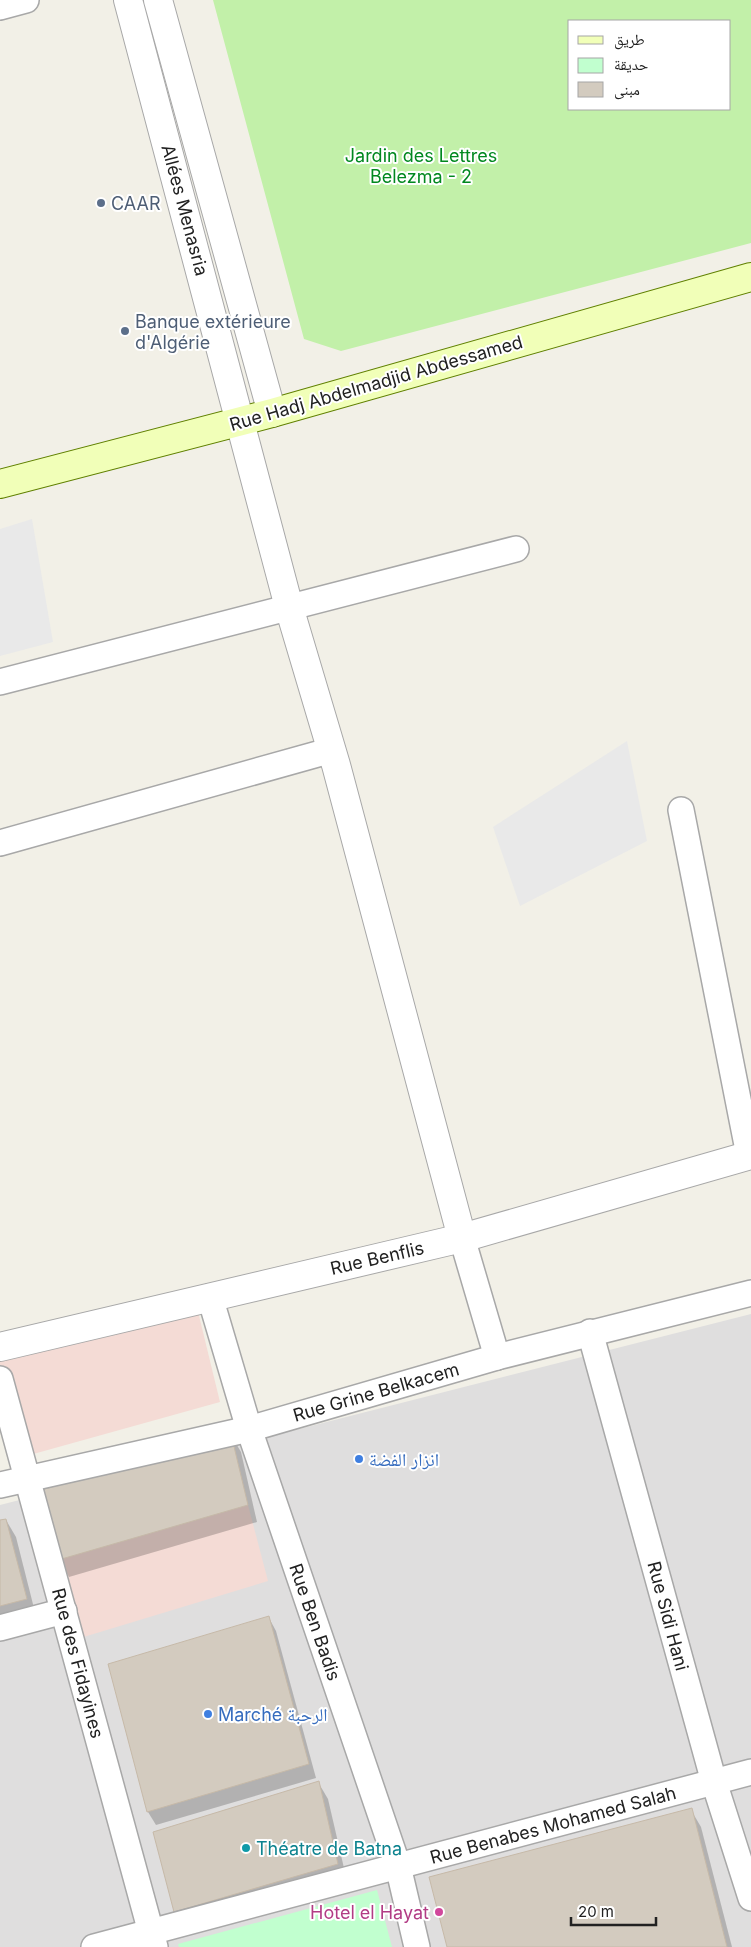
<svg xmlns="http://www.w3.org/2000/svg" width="751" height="1947" font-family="Inter,'Noto Naskh Arabic',sans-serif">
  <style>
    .residential { fill: #dfdede }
    .commercial { fill: #f4dbd5 }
    .grass { fill: #c2f0a9; fill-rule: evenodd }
    .park { fill: #c1ffcf }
    .parking { fill: #e9e9e9 }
    .shadow { fill: #0003 }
    .building { fill: #d3cbbf; stroke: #c6b9a8 }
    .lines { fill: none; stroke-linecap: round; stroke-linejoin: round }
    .minor-casing { stroke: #a8a8a8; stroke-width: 28 }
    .tertiary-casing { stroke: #a8a8a8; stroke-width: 30 }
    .secondary-casing { stroke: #608000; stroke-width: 30 }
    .minor { stroke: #fff; stroke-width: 25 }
    .tertiary { stroke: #fff; stroke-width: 28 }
    .secondary { stroke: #f1ffb8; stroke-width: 28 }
    .service-dot { fill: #5c6f8a; stroke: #fff; stroke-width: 2 }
    .shop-dot { fill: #3f7fe0; stroke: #fff; stroke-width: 2 }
    .culture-dot { fill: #0f9aa8; stroke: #fff; stroke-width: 2 }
    .hotel-dot { fill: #d1479c; stroke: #fff; stroke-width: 2 }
    .labels { text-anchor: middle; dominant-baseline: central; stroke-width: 4; stroke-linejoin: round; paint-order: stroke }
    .park-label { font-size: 18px; fill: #01881f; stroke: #fff }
    .service-label { font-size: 18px; fill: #4e5e75; stroke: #fff; text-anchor: start }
    .street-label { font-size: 18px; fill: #212121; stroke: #fff }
    .shop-label { font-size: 18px; fill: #366cbe; stroke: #fff; text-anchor: start }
    .culture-label { font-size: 18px; fill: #0d838f; stroke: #fff; text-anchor: start }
    .hotel-label { font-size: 18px; fill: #b23c85; stroke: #fff; text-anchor: end }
  </style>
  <rect width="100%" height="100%" fill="#f2f0e7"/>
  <polygon class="residential" points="751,1314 751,1947 0,1947 0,1505"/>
  <g class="commercial">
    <polygon points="194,1295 220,1402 19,1458 0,1386 0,1345"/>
    <polygon points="248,1505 268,1581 77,1639 58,1560"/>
  </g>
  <path class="grass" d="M 213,0 L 751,0 L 751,243 L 341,351 L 304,339 ZM 570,21 L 730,21 L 730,109 L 570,109 Z"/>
  <polygon class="park" points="377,1890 392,1947 179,1947 178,1944"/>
  <g class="parking">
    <polygon points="32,519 53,642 0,656 0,529"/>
    <polygon points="627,741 647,841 520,906 493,827"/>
  </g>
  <g class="shadow">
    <polygon points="231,1435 241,1452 257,1522 69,1577 59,1559"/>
    <polygon points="6,1520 16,1537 36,1616 0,1626 0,1521"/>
    <polygon points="269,1618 276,1631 316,1778 156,1825 148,1812"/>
    <polygon points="318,1782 328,1799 347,1881 185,1929 176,1912 154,1833"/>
    <polygon points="691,1810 701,1827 732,1947 448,1947"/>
  </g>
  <g class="building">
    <polygon points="231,1434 248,1505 58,1560 38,1491"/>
    <polygon points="6,1519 27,1599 0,1606 0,1520"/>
    <polygon points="269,1616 309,1764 147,1812 108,1664"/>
    <polygon points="319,1781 338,1864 174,1912 153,1832"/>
    <polygon points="692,1808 727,1947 447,1947 429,1877"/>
  </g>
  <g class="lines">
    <g class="minor-casing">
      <g id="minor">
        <polyline points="0,7 26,0"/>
        <polyline points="0,682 516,549"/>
        <polyline points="681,810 749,1155"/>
        <polyline points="0,843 332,750"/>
        <polyline points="462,1238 497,1357"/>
        <polyline points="210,1297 249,1429 398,1866 417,1947"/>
        <polyline points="590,1332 714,1782 751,1898"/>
        <polyline points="0,1379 155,1947"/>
        <polyline points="0,1485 249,1429 497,1357 751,1293"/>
        <polyline points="0,1628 64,1611"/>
        <polyline points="94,1947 751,1772"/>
      </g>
    </g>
    <g class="tertiary-casing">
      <g id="tertiary">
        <polyline points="128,0 289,607 336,765 462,1238"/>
        <polyline points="158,0 272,413"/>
        <polyline points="0,1347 462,1238 751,1155"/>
      </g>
    </g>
    <g class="secondary-casing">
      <polyline id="secondary" points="0,484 272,413 751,277"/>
    </g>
    <use href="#minor" class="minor"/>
    <use href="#tertiary" class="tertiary"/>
    <use href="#secondary" class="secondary"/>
  </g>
  <g class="service-dot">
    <circle cx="101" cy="203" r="5"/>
    <circle cx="125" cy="331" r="5"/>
  </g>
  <g class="shop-dot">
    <circle cx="359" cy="1459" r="5"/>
    <circle cx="208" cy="1714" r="5"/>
  </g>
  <circle class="culture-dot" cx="246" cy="1848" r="5"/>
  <circle class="hotel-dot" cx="439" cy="1912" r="5"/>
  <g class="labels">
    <g class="park-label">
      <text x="421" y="155">Jardin des Lettres<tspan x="421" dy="21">Belezma - 2</tspan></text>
    </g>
    <g class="service-label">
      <text x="111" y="203">CAAR</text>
      <text x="135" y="321">Banque extérieure<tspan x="135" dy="21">d'Algérie</tspan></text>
    </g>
    <g class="street-label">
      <text transform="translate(185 210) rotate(75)">Allées Menasria</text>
      <text transform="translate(376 383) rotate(-16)">Rue Hadj Abdelmadjid Abdessamed</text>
      <text transform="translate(377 1258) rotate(-13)">Rue Benflis</text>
      <text transform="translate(376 1392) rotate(-16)">Rue Grine Belkacem</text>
      <text transform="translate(668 1616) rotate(75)">Rue Sidi Hani</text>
      <text transform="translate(315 1622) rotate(71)">Rue Ben Badis</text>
      <text transform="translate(78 1663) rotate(75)">Rue des Fidayines</text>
      <text transform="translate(553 1825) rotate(-15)">Rue Benabes Mohamed Salah</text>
    </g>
    <g class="shop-label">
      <text x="369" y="1459">انزار الفضة</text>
      <text x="218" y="1714">Marché الرحبة</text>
    </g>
    <g class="culture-label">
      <text x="256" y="1848">Théatre de Batna</text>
    </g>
    <g class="hotel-label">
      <text x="429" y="1912">Hotel el Hayat</text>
    </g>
  </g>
  <rect x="568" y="20" width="162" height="90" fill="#ffffff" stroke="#a6a6a6"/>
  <rect x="578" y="36" width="25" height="8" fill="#f1ffb8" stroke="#a6a6a6"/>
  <text x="614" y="45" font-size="15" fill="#212121">طريق</text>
  <rect x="578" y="58" width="25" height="15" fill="#c1ffcf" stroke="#a6a6a6"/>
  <text x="614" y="70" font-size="15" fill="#212121">حديقة</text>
  <rect x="578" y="82" width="25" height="15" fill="#d3cbbf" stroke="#a6a6a6"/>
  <text x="614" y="95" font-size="15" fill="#212121">مبنى</text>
  <path d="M571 1917v8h85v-8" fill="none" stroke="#212121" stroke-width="2.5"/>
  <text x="578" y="1917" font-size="15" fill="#212121" stroke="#ffffff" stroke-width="4" paint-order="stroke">20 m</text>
</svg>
